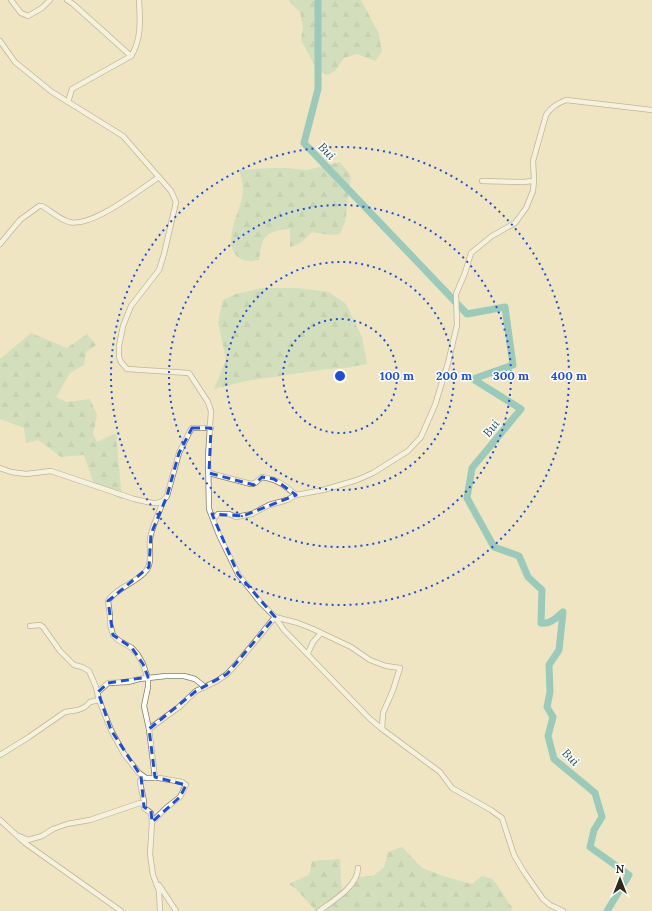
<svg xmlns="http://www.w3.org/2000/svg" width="652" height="911" font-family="Lora,serif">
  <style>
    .forest { fill: url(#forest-firs) }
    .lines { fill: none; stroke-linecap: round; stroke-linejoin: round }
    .river { stroke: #37a9b1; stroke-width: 7 }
    .street-casing { stroke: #867d5d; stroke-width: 6 }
    .street { stroke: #fff; stroke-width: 4.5 }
    .marked { fill: none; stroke: #1d4ed8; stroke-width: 3; stroke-dasharray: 8 5; stroke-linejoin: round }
    .ring { fill: none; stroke: #1d4ed8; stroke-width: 2; stroke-dasharray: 2 4 }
    .labels { text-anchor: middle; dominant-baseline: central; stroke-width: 3; stroke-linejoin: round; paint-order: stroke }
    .water-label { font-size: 12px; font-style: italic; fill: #1f4f53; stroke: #fff }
    .centre { fill: #1d4ed8; stroke: #fff; stroke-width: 2 }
    .ring-label { font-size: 12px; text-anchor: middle; font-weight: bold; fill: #1d4ed8; stroke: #fff; stroke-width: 3; stroke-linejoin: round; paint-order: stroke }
  </style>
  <defs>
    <pattern id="forest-firs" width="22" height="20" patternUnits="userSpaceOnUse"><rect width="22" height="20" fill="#afd6b3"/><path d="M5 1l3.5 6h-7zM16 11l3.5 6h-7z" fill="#97b89a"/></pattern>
  </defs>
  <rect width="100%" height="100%" fill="#efe5c2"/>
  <g class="forest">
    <polygon points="288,0 361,0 379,34 382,52 375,61 357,54 344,58 335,71 327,75 316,68 301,40 303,27 300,12"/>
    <path d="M 340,162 L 351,176 L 345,222 L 340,234 L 330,235 L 312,232 C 305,239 300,245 290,247 L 290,229 C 265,231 262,236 259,260 C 254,260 247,262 243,260 C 219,249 238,216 242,198 C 244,189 242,179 239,170 L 272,168 L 286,168 L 307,170 Z"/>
    <polygon points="262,288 297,288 329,292 346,304 362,337 367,364 345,368 327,369 246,381 214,389 226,360 218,322 223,300 236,294"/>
    <polygon points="31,333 67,348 87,334 96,345 86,352 84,365 70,373 56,397 66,402 90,399 97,415 93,434 97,442 116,433 122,500 94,484 84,455 61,457 38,440 26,443 24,428 0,419 0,359"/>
    <polygon points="402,847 422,868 443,876 472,884 482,876 493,879 513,909 510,911 316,911 296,889 289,884 309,875 312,861 340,859 342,895 358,877 373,876 384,867 388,852"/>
  </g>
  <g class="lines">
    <path class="river" d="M 318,0 L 318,89 L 304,143 L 467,314 L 505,307 L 513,365 L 473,379 L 521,409 L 472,468 L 467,498 L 494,547 L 519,556 L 528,577 L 542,590 L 541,623 C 550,625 557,617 563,612 L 559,650 L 549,665 L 550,692 L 547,707 L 553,717 L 548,736 L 554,759 L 595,793 L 602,817 L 594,830 L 590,847 L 629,875 L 607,911"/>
    <g class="street-casing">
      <g id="street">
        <polyline points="11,0 21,13 28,16 42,8 50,0"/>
        <polyline points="67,0 73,4 131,56"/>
        <polyline points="0,41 15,62 52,92 123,136 171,191 176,202 164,254 159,270 131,306 123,326 119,346 119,357 121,362 127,369 189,373 208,402 211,411 208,457 209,509 219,535 238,574 260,602 275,617 284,630 369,718 382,729 440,772 452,788 491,810 502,818 514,855 524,872 543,899 550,905 563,911"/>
        <path d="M 68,102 L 72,89 L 131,56 C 142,39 140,19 139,0"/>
        <polyline points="482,181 522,182 534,181"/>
        <path d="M 0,244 L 20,220 L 39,206 L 42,206 C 51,211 59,219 69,222 C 92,228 139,190 159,177"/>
        <polyline points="0,468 11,472 26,474 51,471 134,499 152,503 157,503 163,501 167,496 179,453 190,431 192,428 211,428"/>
        <path d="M 209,473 L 251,484 L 255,483 L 262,477 C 279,480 284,485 296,495"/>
        <path d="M 214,518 L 218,514 L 229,514 L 236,517 L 252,514 L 269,505 L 287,500 L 296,495 L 323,490 L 357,480 L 373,473 L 408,451 L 421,437 L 435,405 L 448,363 L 457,325 L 456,294 L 465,273 L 471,253 L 492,236 L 515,223 L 526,208 L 533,191 L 534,180 L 533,161 L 546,115 C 551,107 558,103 566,100 L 652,110"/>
        <polyline points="30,626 40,625 43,627 60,651 74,665 82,667 89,671 96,687 99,700 111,730 124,754 139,773 146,778 159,778 182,782 186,785 180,797 166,808 152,822"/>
        <polyline points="308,653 313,642 321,633"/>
        <polyline points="98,692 108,683 128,682 139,679 166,676 184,676 195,679 205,687"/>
        <polyline points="149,729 179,707 196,691 217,681 227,674 239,661 275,617 298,623 313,629 351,647 370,660 386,666 400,668 393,690 383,713 382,729"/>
        <polyline points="0,755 29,737 65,712 78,710 85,707 90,702 99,700"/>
        <polyline points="143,777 140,781 140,783 144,801 144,808 151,813 152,822 150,854 153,875 159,891 160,911"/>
        <path d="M 155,778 L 149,729 L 144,706 L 148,687 L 148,679 L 143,664 L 138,655 L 132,648 L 118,640 L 113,635 L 110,624 L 110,616 L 108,601 C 115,589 135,583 145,572 C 153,564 149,550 150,539 C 151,529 160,511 163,501"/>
        <polyline points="0,820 25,843 121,911"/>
        <polyline points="19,836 28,840 42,836 53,829 67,824 90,820 140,803 143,804"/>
        <polyline points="159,885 176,911"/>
        <path d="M 319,911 C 333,901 358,886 358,868"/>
      </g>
    </g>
    <use href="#street" class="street"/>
  </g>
  <path d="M0 0H652V911H0ZM 192,428 L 211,428 L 209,473 L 254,485 L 262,477 L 274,479 L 296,495 L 243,516 L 212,514 L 238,574 L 275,617 L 227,674 L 196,691 L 149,729 L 155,777 L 186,785 L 180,797 L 152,822 L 151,811 L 144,807 L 141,776 L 111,730 L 98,692 L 108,683 L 148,677 L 143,664 L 132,648 L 113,635 L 108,601 L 149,567 L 151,534 L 167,496 L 179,453 Z" fill="#efe5c2" fill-opacity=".55" fill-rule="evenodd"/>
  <path class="marked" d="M 192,428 L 211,428 L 209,473 L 254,485 L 262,477 L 274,479 L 296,495 L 243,516 L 212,514 L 238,574 L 275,617 L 227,674 L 196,691 L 149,729 L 155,777 L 186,785 L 180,797 L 152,822 L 151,811 L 144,807 L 141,776 L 111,730 L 98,692 L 108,683 L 148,677 L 143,664 L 132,648 L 113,635 L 108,601 L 149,567 L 151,534 L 167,496 L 179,453 Z"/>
  <g class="ring">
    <circle cx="340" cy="376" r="57"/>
    <circle cx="340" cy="376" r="114"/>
    <circle cx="340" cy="376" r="171"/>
    <circle cx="340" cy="376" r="229"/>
  </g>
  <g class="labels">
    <g class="water-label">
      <text transform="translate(327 151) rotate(46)">Bui</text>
      <text transform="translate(491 428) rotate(-51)">Bui</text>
      <text transform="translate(571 757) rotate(45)">Bui</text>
    </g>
  </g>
  <circle cx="340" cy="376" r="6" class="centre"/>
  <g class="ring-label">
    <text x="397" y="380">100 m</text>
    <text x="454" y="380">200 m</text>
    <text x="511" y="380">300 m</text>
    <text x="569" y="380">400 m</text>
  </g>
  <g transform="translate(620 879)" stroke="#ffffff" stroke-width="3" paint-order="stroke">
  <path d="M0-3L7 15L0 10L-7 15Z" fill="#2e2a1d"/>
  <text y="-6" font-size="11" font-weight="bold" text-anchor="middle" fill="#2e2a1d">N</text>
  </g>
</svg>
